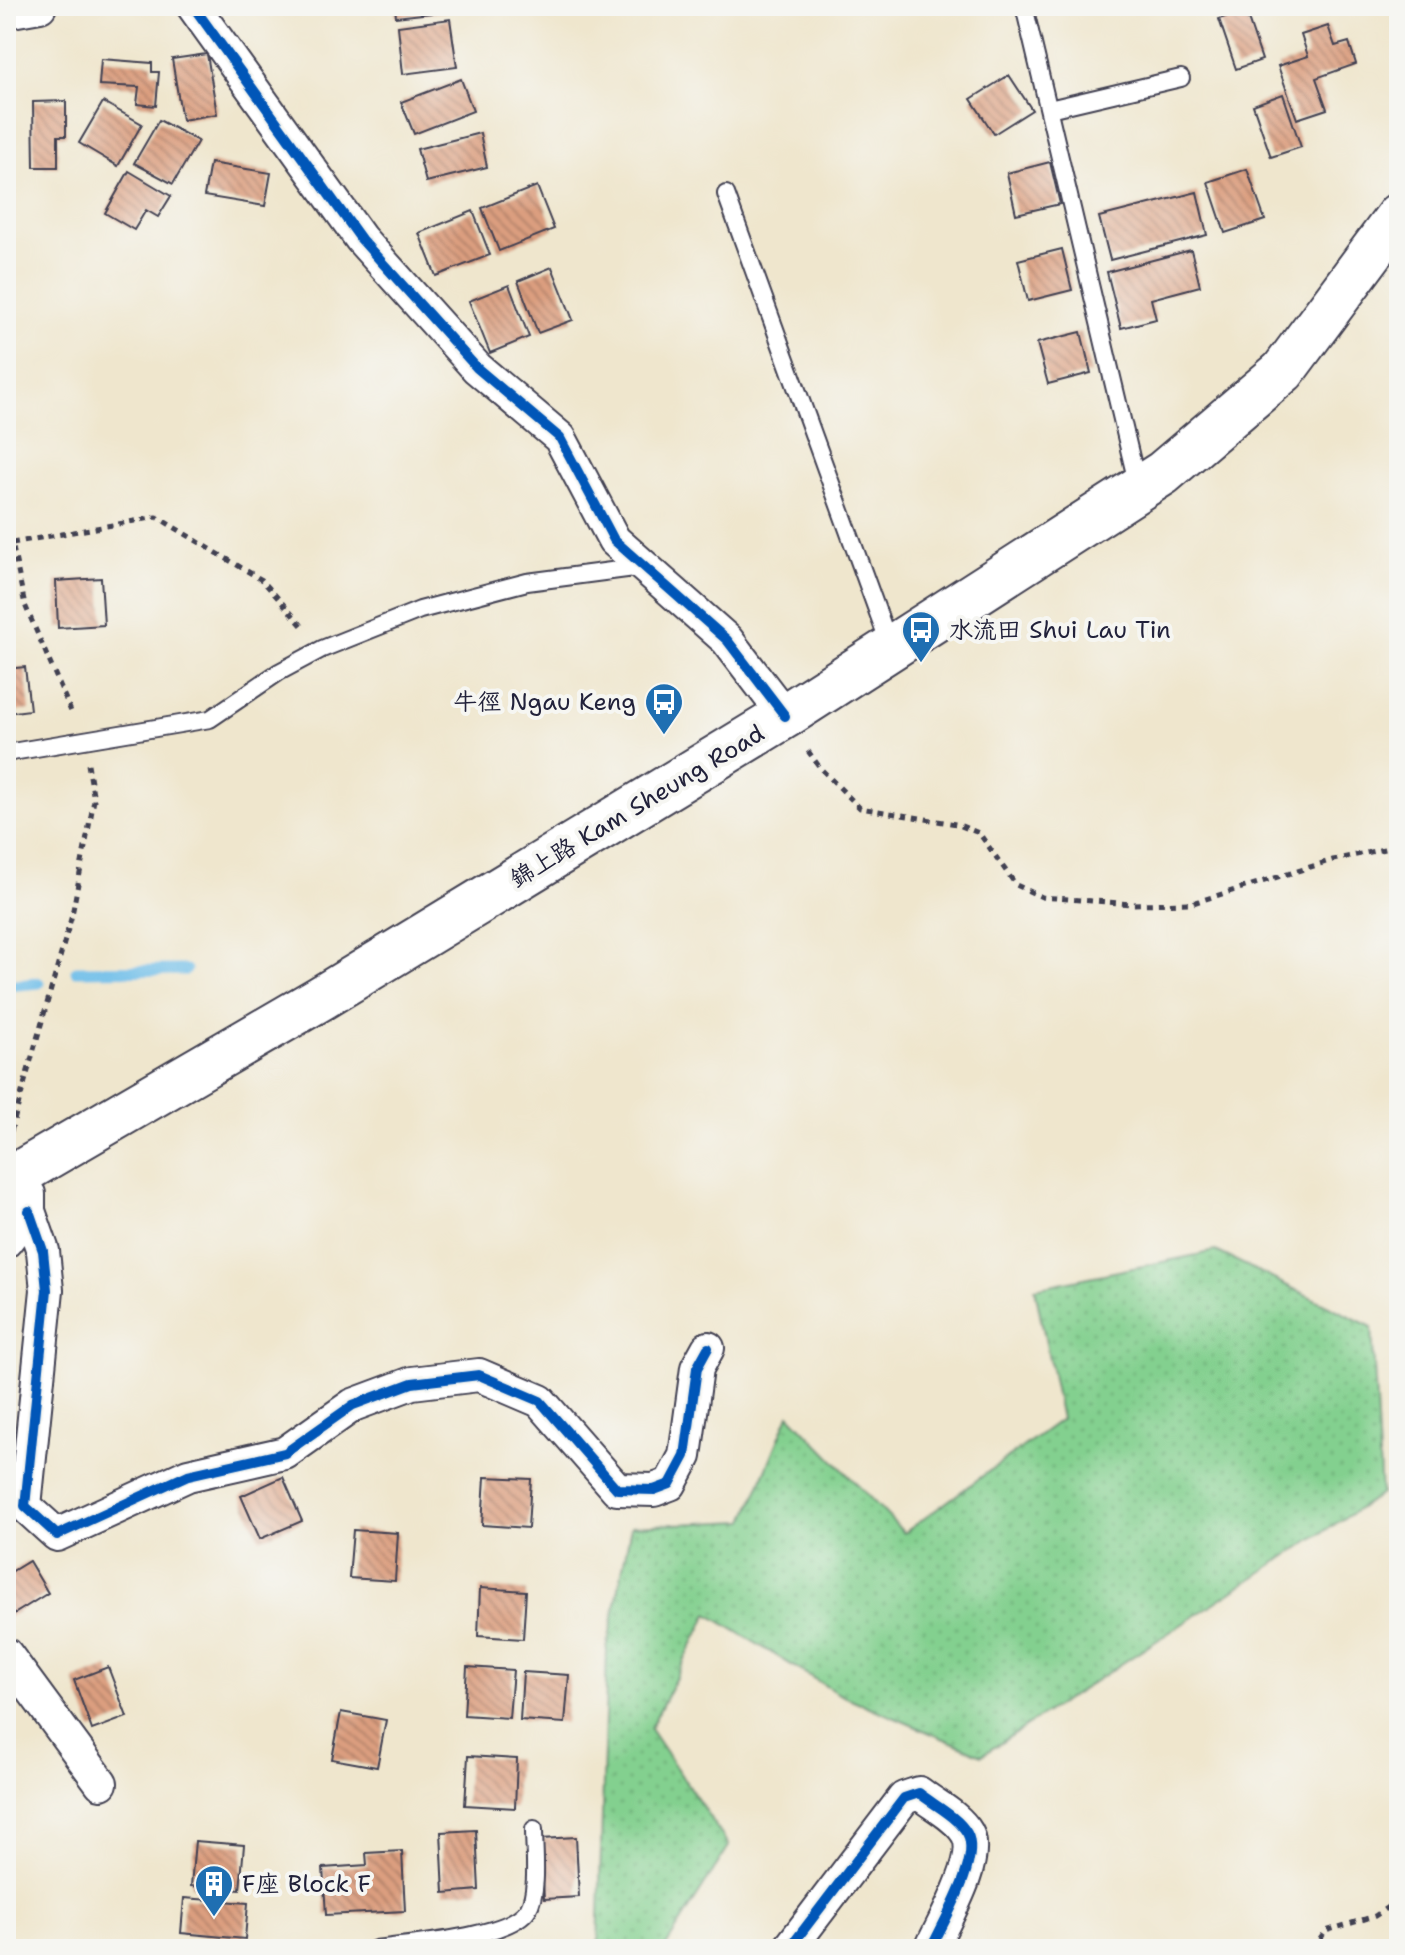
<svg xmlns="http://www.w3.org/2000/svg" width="1405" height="1955" font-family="'Shantell Sans','LXGW WenKai TC',sans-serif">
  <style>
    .grass { fill: url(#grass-dots); stroke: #527965; stroke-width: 2 }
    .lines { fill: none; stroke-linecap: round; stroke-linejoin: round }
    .stream { stroke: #6ebee9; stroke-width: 11 }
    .building { fill: url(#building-back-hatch) }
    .service-casing { stroke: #413f51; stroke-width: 20 }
    .minor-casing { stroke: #413f51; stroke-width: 36 }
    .secondary-casing { stroke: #413f51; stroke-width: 48 }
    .path { stroke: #413f51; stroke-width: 5; stroke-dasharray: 6 6; stroke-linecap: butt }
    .service { stroke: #fff; stroke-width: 16 }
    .minor { stroke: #fff; stroke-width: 32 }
    .secondary { stroke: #fff; stroke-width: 44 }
    .cycleway-casing { stroke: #f6f6f2; stroke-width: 15 }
    .cycleway { stroke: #0057b8; stroke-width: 10 }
    .labels { text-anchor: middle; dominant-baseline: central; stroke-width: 8; stroke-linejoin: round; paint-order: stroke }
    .poi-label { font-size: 24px; fill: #22223b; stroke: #f6f6f2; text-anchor: start }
    .street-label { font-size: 24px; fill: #22223b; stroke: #f6f6f2 }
  </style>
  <defs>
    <pattern id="grass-dots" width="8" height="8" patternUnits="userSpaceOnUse" patternTransform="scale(2)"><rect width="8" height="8" fill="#83d08f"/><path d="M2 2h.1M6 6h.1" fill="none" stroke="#71b27c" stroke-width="1.8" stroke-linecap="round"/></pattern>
    <pattern id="building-back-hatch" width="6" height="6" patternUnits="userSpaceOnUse" patternTransform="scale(2)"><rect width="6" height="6" fill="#db9e7f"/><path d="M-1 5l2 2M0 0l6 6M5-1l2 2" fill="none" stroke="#b18069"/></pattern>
  </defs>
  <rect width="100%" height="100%" fill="#f6f6f2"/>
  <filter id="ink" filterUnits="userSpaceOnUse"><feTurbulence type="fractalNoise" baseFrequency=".0125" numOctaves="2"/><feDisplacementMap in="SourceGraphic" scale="16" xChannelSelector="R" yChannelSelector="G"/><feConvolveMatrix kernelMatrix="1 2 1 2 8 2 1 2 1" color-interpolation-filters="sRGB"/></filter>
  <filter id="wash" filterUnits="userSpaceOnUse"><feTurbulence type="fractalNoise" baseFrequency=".006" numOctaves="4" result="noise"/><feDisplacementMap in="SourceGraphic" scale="32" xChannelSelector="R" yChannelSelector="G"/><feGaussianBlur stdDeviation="1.8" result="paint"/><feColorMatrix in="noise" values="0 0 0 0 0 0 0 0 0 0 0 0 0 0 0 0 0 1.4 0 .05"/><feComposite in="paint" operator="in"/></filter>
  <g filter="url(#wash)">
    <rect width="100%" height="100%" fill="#efe6cd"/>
    <polygon class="grass" points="1216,1251 1372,1327 1381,1494 982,1755 839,1694 708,1614 650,1729 729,1846 664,1949 598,1949 607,1649 631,1526 745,1521 789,1414 904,1533 1061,1419 1035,1288"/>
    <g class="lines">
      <g class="stream">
        <polyline points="76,971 186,970"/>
        <polyline points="6,986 39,983"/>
      </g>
    </g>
    <g id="blocks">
      <g class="building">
        <polygon points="395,6 449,6 449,11 396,17"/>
        <polygon points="1245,10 1262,60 1236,69 1219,19"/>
        <polygon points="450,19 457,67 403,74 398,26"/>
        <polygon points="1328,26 1335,46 1349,42 1356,64 1316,78 1327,109 1297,119 1278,66 1308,56 1301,35"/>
        <polygon points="207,54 217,114 182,120 172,59"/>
        <polygon points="101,59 152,63 152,72 159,72 156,106 137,104 139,87 99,85"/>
        <polygon points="1009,75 1032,110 994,134 971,99"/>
        <polygon points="461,79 473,111 414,134 401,102"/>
        <polygon points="1283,94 1301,147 1271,157 1253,105"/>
        <polygon points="66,101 66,136 58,136 58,167 34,167 33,102"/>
        <polygon points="103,102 142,124 118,166 79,143"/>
        <polygon points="159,120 198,141 173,184 134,163"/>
        <polygon points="480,133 487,167 426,182 417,149"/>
        <polygon points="1050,162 1060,204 1016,214 1007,173"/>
        <polygon points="210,163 271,173 265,206 204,196"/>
        <polygon points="1247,169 1265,220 1225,233 1208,182"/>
        <polygon points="129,171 171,196 158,217 146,210 134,230 105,213"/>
        <polygon points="537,186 554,229 499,251 482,208"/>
        <polygon points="1197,192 1207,235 1110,260 1099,217"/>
        <polygon points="473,211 490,255 436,276 419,233"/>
        <polygon points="1062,249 1072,290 1028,301 1018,260"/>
        <polygon points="1191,250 1200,286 1151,299 1156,319 1121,328 1107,272"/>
        <polygon points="552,267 573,320 538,333 518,281"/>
        <polygon points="509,285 529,337 490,353 469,301"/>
        <polygon points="1081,332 1091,373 1048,384 1037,343"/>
        <polygon points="101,578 104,625 58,628 56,581"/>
        <polygon points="25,667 30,710 6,713 6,669"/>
        <polygon points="283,1477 302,1521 260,1539 241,1496"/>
        <polygon points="485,1477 531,1479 528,1528 482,1525"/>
        <polygon points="353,1530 398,1533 395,1581 349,1578"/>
        <polygon points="29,1561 48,1593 6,1619 6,1575"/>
        <polygon points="480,1588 526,1591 523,1639 478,1636"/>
        <polygon points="108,1667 127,1717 92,1730 74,1680"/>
        <polygon points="467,1667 513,1670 509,1718 464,1715"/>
        <polygon points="523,1672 569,1675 565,1723 520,1720"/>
        <polygon points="341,1712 386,1720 377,1767 332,1759"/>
        <polygon points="468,1756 517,1759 515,1808 465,1805"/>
        <polygon points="476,1830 479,1890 444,1893 441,1832"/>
        <polygon points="576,1837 579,1897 544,1899 541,1839"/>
        <polygon points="195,1841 244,1845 240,1890 191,1886"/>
        <polygon points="402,1851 405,1911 326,1915 323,1868 367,1865 366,1853"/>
        <polygon points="184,1898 248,1903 245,1939 181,1933"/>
      </g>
    </g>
  </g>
  <g filter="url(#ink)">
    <use href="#blocks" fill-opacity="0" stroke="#413f51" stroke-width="2"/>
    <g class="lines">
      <g class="service-casing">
        <g id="service">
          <polyline points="1024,6 1138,487"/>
          <polyline points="1049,109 1181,78"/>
          <polyline points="726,194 890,646"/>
          <polyline points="6,753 210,719 279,672 322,649 420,610 527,582 642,567"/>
          <path d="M 376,1949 C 410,1944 510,1938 528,1909 C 539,1892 534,1850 534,1829"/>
        </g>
      </g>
      <g class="minor-casing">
        <g id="minor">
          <polyline points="193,6 361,239 477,368 560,438 614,540 727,640 785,716"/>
          <polyline points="6,12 40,6"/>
          <polyline points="29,1211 43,1251 47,1290 25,1506 57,1535 188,1475 285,1453 353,1405 412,1383 479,1375 540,1401 617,1489 654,1490 670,1484 685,1456 697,1368 708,1348"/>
          <polyline points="6,1241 29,1211 29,1194"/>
          <polyline points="6,1654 101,1783"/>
          <path d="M 789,1949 L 904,1798 L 919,1793 C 934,1805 957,1816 967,1833 C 982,1859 942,1924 931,1949"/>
        </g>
      </g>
      <g class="secondary-casing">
        <polyline id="secondary" points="6,1181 321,998 785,716 1163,473 1283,371 1399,215"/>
      </g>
      <g class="path">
        <polyline points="6,539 12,543 25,605 73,716"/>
        <polyline points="12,543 157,517 262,580 305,629"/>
        <polyline points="808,751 821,769 860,808 956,824 979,833 1016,885 1042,897 1132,904 1193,903 1333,860 1389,848 1399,855"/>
        <polyline points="11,1131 72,915 94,800 88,764"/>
        <polyline points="1313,1949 1326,1931 1375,1916 1399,1899"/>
      </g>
      <use href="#service" class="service"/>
      <use href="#minor" class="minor"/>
      <use href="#secondary" class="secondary"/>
      <g class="cycleway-casing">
        <g id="cycleway">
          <polyline points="193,6 361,239 477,368 560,438 614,540 727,640 785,716"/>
          <polyline points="29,1211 43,1251 47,1290 25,1506 57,1535 188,1475 285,1453 353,1405 412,1383 479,1375 540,1401 617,1489 654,1490 670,1484 685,1456 697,1368 708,1348"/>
          <path d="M 789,1949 L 904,1798 L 919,1793 C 934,1805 957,1816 967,1833 C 982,1859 942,1924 931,1949"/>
        </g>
      </g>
      <use href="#cycleway" class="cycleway"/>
    </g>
  </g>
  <defs>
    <g id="bus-pin" transform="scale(2)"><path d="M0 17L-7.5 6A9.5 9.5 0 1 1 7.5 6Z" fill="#1f6fb2" stroke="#f6f6f2"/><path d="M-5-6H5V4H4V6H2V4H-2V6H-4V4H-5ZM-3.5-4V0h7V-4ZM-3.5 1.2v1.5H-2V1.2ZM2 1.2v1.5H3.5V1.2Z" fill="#fff"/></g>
    <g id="building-pin" transform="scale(2)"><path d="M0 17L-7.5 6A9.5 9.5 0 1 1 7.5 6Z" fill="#1f6fb2" stroke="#f6f6f2"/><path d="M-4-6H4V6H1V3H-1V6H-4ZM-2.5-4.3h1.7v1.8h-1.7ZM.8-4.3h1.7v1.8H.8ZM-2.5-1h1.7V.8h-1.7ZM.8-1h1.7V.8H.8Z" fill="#fff"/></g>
  </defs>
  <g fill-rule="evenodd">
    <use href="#bus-pin" x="921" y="630"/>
    <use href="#bus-pin" x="664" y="702"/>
    <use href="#building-pin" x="214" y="1884"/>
  </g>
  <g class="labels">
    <g class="poi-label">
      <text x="949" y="630">水流田 Shui Lau Tin</text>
      <text x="636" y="702" text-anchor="end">牛徑 Ngau Keng</text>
      <text x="242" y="1884">F座 Block F</text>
    </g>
    <g class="street-label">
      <text transform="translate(637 806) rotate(-31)">錦上路 Kam Sheung Road</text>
    </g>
  </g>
  <rect width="1405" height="1955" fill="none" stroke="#f6f6f2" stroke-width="32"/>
</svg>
